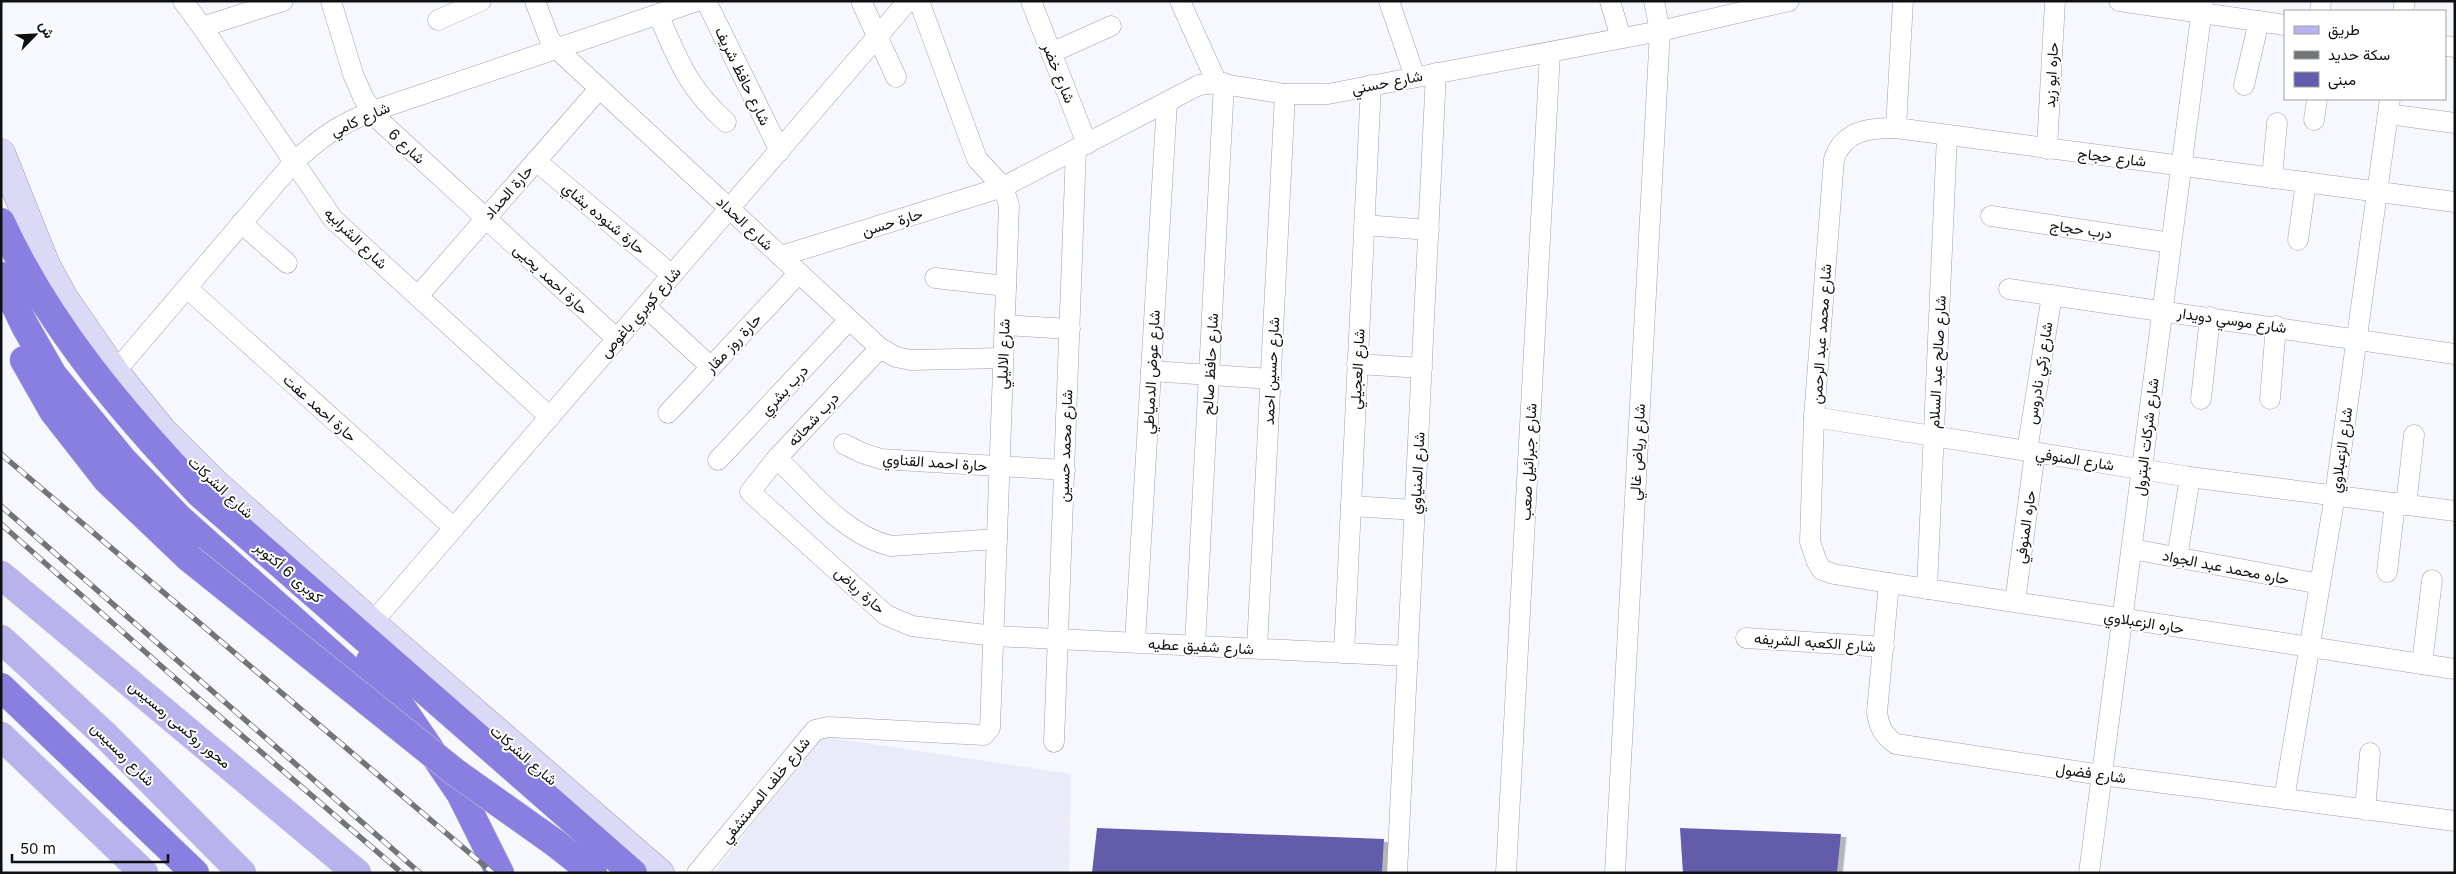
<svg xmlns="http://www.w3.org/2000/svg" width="2456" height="874" font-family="Inter,Vazirmatn,sans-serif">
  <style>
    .built { fill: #eaeaf9 }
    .building { fill: #635bab; filter: url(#shadow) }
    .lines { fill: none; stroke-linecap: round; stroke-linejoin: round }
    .street-casing { stroke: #a0a0a7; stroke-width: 21 }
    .secondary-casing { stroke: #a0a0a7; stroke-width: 29 }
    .primary-casing { stroke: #d4d4d4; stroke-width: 29 }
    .highway-casing { stroke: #d4d4d4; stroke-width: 29 }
    .street { stroke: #fff; stroke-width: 20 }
    .secondary { stroke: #dbd9f6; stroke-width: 28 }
    .primary { stroke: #b8b2ed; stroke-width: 28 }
    .highway { stroke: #887fe1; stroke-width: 28 }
    .rail-casing { stroke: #737478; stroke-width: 5.5 }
    .rail { stroke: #fff; stroke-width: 4; stroke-dasharray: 11; stroke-linecap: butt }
    .highway-bridge-casing { stroke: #d4d4d4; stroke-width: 29; stroke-linecap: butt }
    .highway-bridge { stroke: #887fe1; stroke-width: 28 }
    .labels { text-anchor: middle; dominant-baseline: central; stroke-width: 4; stroke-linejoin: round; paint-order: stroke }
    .street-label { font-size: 15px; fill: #101012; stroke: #fff }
  </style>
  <defs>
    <filter id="shadow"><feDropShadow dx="5.5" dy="3" stdDeviation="0" flood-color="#0004"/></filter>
  </defs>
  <rect width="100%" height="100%" fill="#f7f8ff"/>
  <polygon class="built" points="820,736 1071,774 1069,873 714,873"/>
  <g class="building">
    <polygon points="1097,828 1384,839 1382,873 1092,873"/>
    <polygon points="1680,828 1841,834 1837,873 1683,873"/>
  </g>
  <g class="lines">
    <g class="street-casing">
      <g id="street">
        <polyline points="183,1 202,27 333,219 550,417"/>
        <polyline points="331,1 353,74 364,99 380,121 617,339"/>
        <polyline points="535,1 549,38 557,49 880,348 896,357 911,360 1003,358"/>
        <polyline points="706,1 780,151"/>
        <polyline points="1031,1 1087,144"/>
        <polyline points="1180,1 1217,83"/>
        <polyline points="1389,1 1415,77"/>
        <polyline points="1610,1 1621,38"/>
        <polyline points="1903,1 1896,128 2455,202"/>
        <polyline points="2119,1 2285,25"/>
        <polyline points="862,3 896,77"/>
        <polyline points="2320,11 2321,1"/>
        <polyline points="2403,11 2405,1"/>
        <path d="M 658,14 C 678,60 688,88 726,122"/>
        <polyline points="438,20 481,1"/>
        <polyline points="202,27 283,1"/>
        <polyline points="2445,46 2455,47"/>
        <polyline points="1051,53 1111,26"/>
        <polyline points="2244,85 2259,21"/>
        <polyline points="2388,114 2455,123"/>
        <polyline points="2314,120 2317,99"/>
        <path d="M 1896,128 C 1869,128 1844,130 1834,159 L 1814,417 L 1810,542 L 1817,562 L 1822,570 L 1834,574 L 1889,583 L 2455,669"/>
        <polyline points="2047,149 2055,1"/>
        <polyline points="536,161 672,275"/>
        <polyline points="2272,178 2277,123"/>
        <polyline points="1991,216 2171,243"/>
        <polyline points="241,223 287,263"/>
        <polyline points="1364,225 1429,230"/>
        <polyline points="2298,240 2306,182"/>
        <polyline points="781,256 1003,187 1199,85 1217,83 1285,94 1328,94 1660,31 1789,1"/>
        <polyline points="935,278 1006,286"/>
        <polyline points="187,288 454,528"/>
        <polyline points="2009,289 2455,354"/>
        <polyline points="418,296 599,89"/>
        <polyline points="645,306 711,367"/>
        <polyline points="1005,325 1070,329"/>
        <polyline points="880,348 777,458 750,492 886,615 912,626 994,636 1408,656"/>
        <polyline points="1357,364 1422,368"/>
        <polyline points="1151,371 1271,379"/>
        <path d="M 115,372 L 293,163 C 321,137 338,125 373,111 L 697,1"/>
        <polyline points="2201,399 2210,317"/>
        <polyline points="2270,399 2276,326"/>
        <polyline points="668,413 799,273"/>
        <polyline points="1814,417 2190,477 2455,511"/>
        <polyline points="844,444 862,453 881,459 1065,470"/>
        <polyline points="2027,451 2052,295"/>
        <path d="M 777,458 C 810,490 844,535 891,546 L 997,539"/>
        <polyline points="718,460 849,320"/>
        <polyline points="2406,505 2414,435"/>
        <polyline points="1351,506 1415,510"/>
        <polyline points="2132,549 2320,584"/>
        <polyline points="2177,558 2190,477"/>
        <polyline points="2387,572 2395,503"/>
        <path d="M 1889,583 L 1877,712 C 1879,727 1883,735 1896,744 L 2102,775 L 2455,821"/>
        <polyline points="1927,589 1947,136"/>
        <polyline points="2015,602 2035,452"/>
        <polyline points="372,623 908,1"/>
        <polyline points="1746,638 1884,647"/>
        <polyline points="1135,642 1167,102"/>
        <polyline points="1195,645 1224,83"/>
        <polyline points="1257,648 1285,94"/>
        <polyline points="1344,653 1371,85"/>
        <polyline points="2422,664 2432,580"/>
        <polyline points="1054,742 1076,150"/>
        <polyline points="2284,799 2335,495 2390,99"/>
        <polyline points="2365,810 2370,753"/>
        <polyline points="697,873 815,730 828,727 984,735 990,728 1009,205 1003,187 977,159 919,1"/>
        <polyline points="1397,873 1436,73"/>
        <polyline points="1506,873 1550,52"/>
        <polyline points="1615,873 1660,31 1654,1"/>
        <polyline points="2089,873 2203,1"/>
      </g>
    </g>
    <g class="secondary-casing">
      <polyline id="secondary" points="1,153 46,265 64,298 115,372 162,430 215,483 372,623 660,873"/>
    </g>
    <g class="primary-casing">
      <g id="primary">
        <polyline points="1,575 357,873"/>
        <polyline points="1,639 106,736 242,873"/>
        <polyline points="1,736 144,873"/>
      </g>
    </g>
    <g class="highway-casing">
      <g id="highway">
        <path d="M 1,222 C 48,325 123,413 200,494 L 633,873"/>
        <polyline points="1,276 25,326 53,375 123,460 179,518 373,691"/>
        <polyline points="24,360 53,411 107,480 189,558"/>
        <polyline points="370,661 460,793 500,873"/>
        <polyline points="1,687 195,873"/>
        <polyline points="555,843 593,873"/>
      </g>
    </g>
    <use href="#street" class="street"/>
    <use href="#secondary" class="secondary"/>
    <use href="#primary" class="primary"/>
    <use href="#highway" class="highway"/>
    <g class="rail-casing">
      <g id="rail">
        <polyline points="1,454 493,873"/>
        <polyline points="1,506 420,873"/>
        <polyline points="1,524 169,673 402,873"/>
      </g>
    </g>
    <use href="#rail" class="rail"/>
    <g class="highway-bridge-casing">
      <polyline id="highway-bridge" points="189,558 455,772 555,843"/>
    </g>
    <use href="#highway-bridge" class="highway-bridge"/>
  </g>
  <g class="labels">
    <g class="street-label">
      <text transform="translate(1059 73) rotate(68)">شارع خضر</text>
      <text transform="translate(2051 75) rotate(-87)">حاره ابو زيد</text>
      <text transform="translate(743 76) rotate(64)">شارع حافظ شريف</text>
      <text transform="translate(1387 82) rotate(-11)">شارع حسني</text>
      <text transform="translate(360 119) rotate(-24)">شارع كامي</text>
      <text transform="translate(407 146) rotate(43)">شارع 6</text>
      <text transform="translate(2112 157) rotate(7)">شارع حجاج</text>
      <text transform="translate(508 192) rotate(-49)">حارة الحداد</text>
      <text transform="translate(604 218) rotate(40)">حارة شنوده بشاي</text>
      <text transform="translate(892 222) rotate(-17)">حارة حسن</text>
      <text transform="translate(745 223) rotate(43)">شارع الحداد</text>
      <text transform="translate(2081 229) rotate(8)">درب حجاج</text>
      <text transform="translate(356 238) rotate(44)">شارع الشرابيه</text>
      <text transform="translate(551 279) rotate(43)">حارة احمد يحيى</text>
      <text transform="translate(640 312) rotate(-49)">شارع كوبري باغوص</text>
      <text transform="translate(2232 320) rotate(8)">شارع موسي دويدار</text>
      <text transform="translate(1821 334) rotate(-86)">شارع محمد عبد الرحمن</text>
      <text transform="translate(733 343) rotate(-47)">حارة روز مقار</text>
      <text transform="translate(1003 354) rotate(-88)">شارع الاليلي</text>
      <text transform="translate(1937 362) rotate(-87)">شارع صالح عبد السلام</text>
      <text transform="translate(1210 364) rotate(-87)">شارع حافظ صالح</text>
      <text transform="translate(1357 369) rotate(-87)">شارع العجيلي</text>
      <text transform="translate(1271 371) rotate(-87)">شارع حسين احمد</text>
      <text transform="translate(1151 372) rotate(-87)">شارع عوض الدمياطي</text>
      <text transform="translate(2039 373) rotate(-81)">شارع زكي نادروس</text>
      <text transform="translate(784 390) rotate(-47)">درب بشري</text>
      <text transform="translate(320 408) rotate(42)">حارة احمد عفت</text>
      <text transform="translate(813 419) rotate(-47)">درب شحاته</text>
      <text transform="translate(2146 437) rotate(-83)">شارع شركات البترول</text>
      <text transform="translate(1065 446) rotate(-88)">شارع محمد حسين</text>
      <text transform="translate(2341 450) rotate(-82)">شارع الزعبلاوي</text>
      <text transform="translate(1637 452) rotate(-87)">شارع رياض غالي</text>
      <text transform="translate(2075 459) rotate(9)">شارع المنوفي</text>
      <text transform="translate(935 462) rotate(4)">حارة احمد القناوي</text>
      <text transform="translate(1528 462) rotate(-87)">شارع جبرائيل صعب</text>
      <text transform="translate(1417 473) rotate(-87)">شارع المنياوي</text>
      <text transform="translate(221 487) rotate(43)">شارع الشركات</text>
      <text transform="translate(2025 527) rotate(-82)">حاره المنوفي</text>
      <text transform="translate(2226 567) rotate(11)">حاره محمد عبد الجواد</text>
      <text transform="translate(289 572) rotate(41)">كوبرى 6 أكتوبر</text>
      <text transform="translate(860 590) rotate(42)">حارة رياض</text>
      <text transform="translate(2144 622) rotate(9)">حاره الزعبلاوي</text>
      <text transform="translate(1815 642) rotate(4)">شارع الكعبه الشريفه</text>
      <text transform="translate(1201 646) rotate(3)">شارع شفيق عطيه</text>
      <text transform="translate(180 724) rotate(40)">محور روكسى رمسيس</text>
      <text transform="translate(123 754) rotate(45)">شارع رمسيس</text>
      <text transform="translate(524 755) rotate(41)">شارع الشركات</text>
      <text transform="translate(2091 773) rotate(8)">شارع فضول</text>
      <text transform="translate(765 790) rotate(-51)">شارع خلف المستشفي</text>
    </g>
  </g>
  <rect width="2456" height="874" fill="none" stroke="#101012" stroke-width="5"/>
  <rect x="2284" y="10" width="162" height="90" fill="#ffffff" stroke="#9f9fa0"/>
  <rect x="2294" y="26" width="25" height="8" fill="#b8b2ed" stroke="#9f9fa0"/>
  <text x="2328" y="35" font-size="15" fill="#101012">طريق</text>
  <rect x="2294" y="51" width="25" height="8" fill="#737478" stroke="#9f9fa0"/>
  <text x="2328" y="60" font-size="15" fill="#101012">سكة حديد</text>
  <rect x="2294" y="72" width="25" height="15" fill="#635bab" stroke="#9f9fa0"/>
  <text x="2328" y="85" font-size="15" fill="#101012">مبنى</text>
  <g transform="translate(35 35) rotate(66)" stroke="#ffffff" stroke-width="4" paint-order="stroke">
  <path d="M0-4L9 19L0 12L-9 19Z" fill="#101012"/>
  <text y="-8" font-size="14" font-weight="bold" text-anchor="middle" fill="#101012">ش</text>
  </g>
  <path d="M12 854v8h156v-8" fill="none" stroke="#101012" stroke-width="2.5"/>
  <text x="20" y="854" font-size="15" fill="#101012" stroke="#ffffff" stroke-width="4" paint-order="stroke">50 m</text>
</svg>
